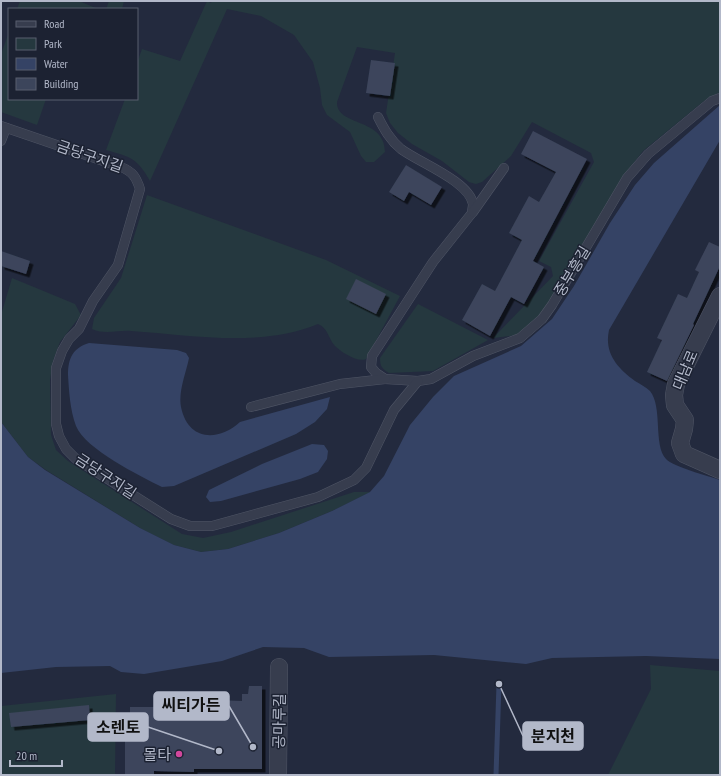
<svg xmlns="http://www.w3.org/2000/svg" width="721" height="776" font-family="'PT Sans Narrow','Noto Sans KR',sans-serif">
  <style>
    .green { fill: #25383f }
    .water { fill: #354365 }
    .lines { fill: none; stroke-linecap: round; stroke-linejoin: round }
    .stream { stroke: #354365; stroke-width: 5 }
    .building { fill: #3c455b; filter: url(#shadow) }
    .lane-casing { stroke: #4f5565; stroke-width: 10 }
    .street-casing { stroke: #4f5565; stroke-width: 18 }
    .lane { stroke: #373d4e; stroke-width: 9 }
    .street { stroke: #373d4e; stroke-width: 17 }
    .hotel-dot { fill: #d1479c; stroke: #1c2232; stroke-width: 1.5 }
    .labels { text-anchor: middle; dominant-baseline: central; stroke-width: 3; stroke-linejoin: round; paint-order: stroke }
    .street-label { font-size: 15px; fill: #b2b8c9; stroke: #1c2232 }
    .poi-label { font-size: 15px; fill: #b2b8c9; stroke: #1c2232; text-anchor: end }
    .leader { fill: none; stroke: #b2b8c9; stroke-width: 1.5 }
    .callout-dot { fill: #b2b8c9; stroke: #1c2232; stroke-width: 1.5 }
    .callout { fill: #b2b8c9; stroke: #b2b8c9; stroke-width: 1.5 }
    .callout-label { font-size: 16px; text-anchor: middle; font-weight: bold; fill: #111 }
  </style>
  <defs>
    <filter id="shadow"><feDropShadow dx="3.5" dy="3.5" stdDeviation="0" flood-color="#0009"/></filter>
  </defs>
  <rect width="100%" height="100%" fill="#232a3e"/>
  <g class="green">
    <polygon points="20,1 79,1 98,9 17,9"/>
    <polygon points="109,1 124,1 122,9 106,9"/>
    <path d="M 207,1 L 211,3 L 212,1 L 720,1 L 720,92 L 704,101 L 643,151 L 622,178 L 549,303 L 539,317 L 518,335 L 493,338 L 553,276 L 551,267 L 539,261 L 594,162 L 591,153 L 532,122 L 511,156 L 482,182 L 476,184 L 469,182 L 442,161 L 412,144 L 398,133 L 390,123 L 386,113 L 395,53 L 357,47 L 337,102 C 336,127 385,117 385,152 L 374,162 L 366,162 L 361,156 L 350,132 L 327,115 L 322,105 L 320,88 L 313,62 L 294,35 L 261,16 L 227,9 L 150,181 C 137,158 131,157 106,150 L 125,99 L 137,99 L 137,63 L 142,49 L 180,61 Z"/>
    <polygon points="9,32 9,99 46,99 37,125 1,112 1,54"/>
    <path d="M 147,195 L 326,260 L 400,296 L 366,359 C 358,363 341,352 335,346 C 328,338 328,328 318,324 C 259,348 193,335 131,331 C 118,330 105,335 92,329 L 94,318 L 121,278 Z"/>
    <polygon points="12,278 75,304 81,315 60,342 53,361 50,380 51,435 56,450 68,461 182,534 203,538 231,532 354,492 370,492 332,511 279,533 228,549 201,552 174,545 140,528 46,470 28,457 1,422 1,315"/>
    <path d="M 418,304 L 488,340 L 433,371 L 389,373 C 382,369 380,366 380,358 Z"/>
    <polygon points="650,665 720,671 720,775 608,775 651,689"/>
    <polygon points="116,694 115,775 1,775 1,706"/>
  </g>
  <g class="water">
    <path d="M 720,105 L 720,140 L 609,330 C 604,353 617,368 635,381 C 640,384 646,387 650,391 C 663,407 653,445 666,459 C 673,467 709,476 720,480 L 720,659 L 646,656 L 552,658 L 526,664 L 434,655 L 329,657 L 304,648 L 263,647 L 222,661 L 144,674 L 121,672 L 110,666 L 56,667 L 1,673 L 1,422 L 28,457 L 45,470 L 140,528 L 174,545 L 201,552 L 228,549 L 279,533 L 332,511 L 370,492 L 384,476 L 410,425 L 433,397 L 454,376 L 521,346 L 552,319 L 574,286 L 610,223 L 635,185 L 654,163 Z"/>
    <path d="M 89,343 L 177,350 L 186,353 L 189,358 C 186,373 178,392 181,407 C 188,441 218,442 240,422 L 330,397 L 327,409 L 315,422 L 296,434 L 174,486 L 162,487 C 140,476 85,449 76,426 C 70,410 69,391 68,375 C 68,358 73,348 89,343 Z"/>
    <polygon points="312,444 324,445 328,451 327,459 318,472 300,479 221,501 210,502 206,497 209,490 262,464"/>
  </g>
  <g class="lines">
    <polyline class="stream" points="496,775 499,684"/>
  </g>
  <g class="building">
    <polygon points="371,60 395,63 390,96 366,93"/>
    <polygon points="533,131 587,159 533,261 544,267 524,304 511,297 490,336 462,320 482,284 495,291 522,240 509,233 529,196 539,202 556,172 521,154"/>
    <polygon points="406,165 442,187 431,205 409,192 404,201 389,192"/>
    <polygon points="709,242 720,247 720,266 693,324 694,325 667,381 647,372 662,340 657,338 678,294 687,298 699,272 695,270"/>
    <polygon points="1,251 30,261 26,274 1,266"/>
    <polygon points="356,279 386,294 376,314 346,299"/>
    <polygon points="249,686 262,686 262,769 194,769 194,772 154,771 154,775 125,774 125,741 130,741 130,707 172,707 172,702 213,703 213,700 242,701 242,694 248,694"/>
    <polygon points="89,705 90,720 11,727 9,713"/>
  </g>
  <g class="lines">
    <g class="lane-casing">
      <g id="lane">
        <path d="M 378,117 C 384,129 390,140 401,149 C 418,162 469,181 473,204 C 473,207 472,211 472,213 L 433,262 L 372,356 L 371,367 L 376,373 L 385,379 L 418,381 L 431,379 L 473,356 L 520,338 L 542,319 L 552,305 L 627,178 L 648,154 L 712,101 L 720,98"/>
        <path d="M 1,126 L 121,167 C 133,172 136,177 140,189 L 118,265 L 93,301 L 79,329 L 69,339 L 62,351 L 56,368 L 56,424 L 59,436 L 66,449 L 76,459 L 171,519 L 190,526 L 212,526 L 318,497 L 354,480 L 366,468 L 394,410 L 418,381"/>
        <polyline points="1,141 6,128"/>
        <polyline points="473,212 504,168"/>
        <polyline points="251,407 340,384 385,379"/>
      </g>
    </g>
    <g class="street-casing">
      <g id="street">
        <polyline points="720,296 676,384 674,395 675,405 685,420 684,429 680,443 684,454 720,470"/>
        <polyline points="278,775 279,667"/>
      </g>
    </g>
    <use href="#lane" class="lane"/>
    <use href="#street" class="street"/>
  </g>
  <circle class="hotel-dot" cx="179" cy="754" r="4"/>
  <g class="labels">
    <g class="street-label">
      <text transform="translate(90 156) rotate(19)">금당구지길</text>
      <text transform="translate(572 271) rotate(-59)">중부흥길</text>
      <text transform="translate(685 370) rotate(-67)">대남로</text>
      <text transform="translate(106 476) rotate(33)">금당구지길</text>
      <text transform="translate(279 721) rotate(-89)">공마루길</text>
    </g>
    <g class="poi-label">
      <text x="171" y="754">몰타</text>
    </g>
  </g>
  <path class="leader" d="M253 747L229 706M219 751L148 727M499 684L523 736"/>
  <g class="callout-dot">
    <circle cx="253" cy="747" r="4"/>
    <circle cx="219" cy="751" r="4"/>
    <circle cx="499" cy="684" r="4"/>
  </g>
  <g class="callout">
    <rect x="154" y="692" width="75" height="28" rx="4"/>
    <rect x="88" y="713" width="60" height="28" rx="4"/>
    <rect x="523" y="722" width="60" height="28" rx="4"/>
  </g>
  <g class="callout-label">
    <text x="191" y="711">씨티가든</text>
    <text x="118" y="733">소렌토</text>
    <text x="553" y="742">분지천</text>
  </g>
  <rect width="721" height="776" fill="none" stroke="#b2b8c9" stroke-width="4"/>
  <rect x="8" y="8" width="130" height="92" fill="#1c2232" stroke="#585e6e"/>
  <rect x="16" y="21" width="20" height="6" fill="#373d4e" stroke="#585e6e"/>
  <text x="44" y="28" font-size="12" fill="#b2b8c9">Road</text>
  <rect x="16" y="38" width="20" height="12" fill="#25383f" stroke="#585e6e"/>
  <text x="44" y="48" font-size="12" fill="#b2b8c9">Park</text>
  <rect x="16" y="58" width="20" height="12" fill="#354365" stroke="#585e6e"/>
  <text x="44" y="68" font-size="12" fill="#b2b8c9">Water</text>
  <rect x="16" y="78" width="20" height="12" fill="#3c455b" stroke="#585e6e"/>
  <text x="44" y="88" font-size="12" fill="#b2b8c9">Building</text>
  <path d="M10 760v6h52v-6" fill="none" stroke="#b2b8c9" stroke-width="2"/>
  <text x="16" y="760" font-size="12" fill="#b2b8c9" stroke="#1c2232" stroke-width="3" paint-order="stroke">20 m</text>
</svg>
